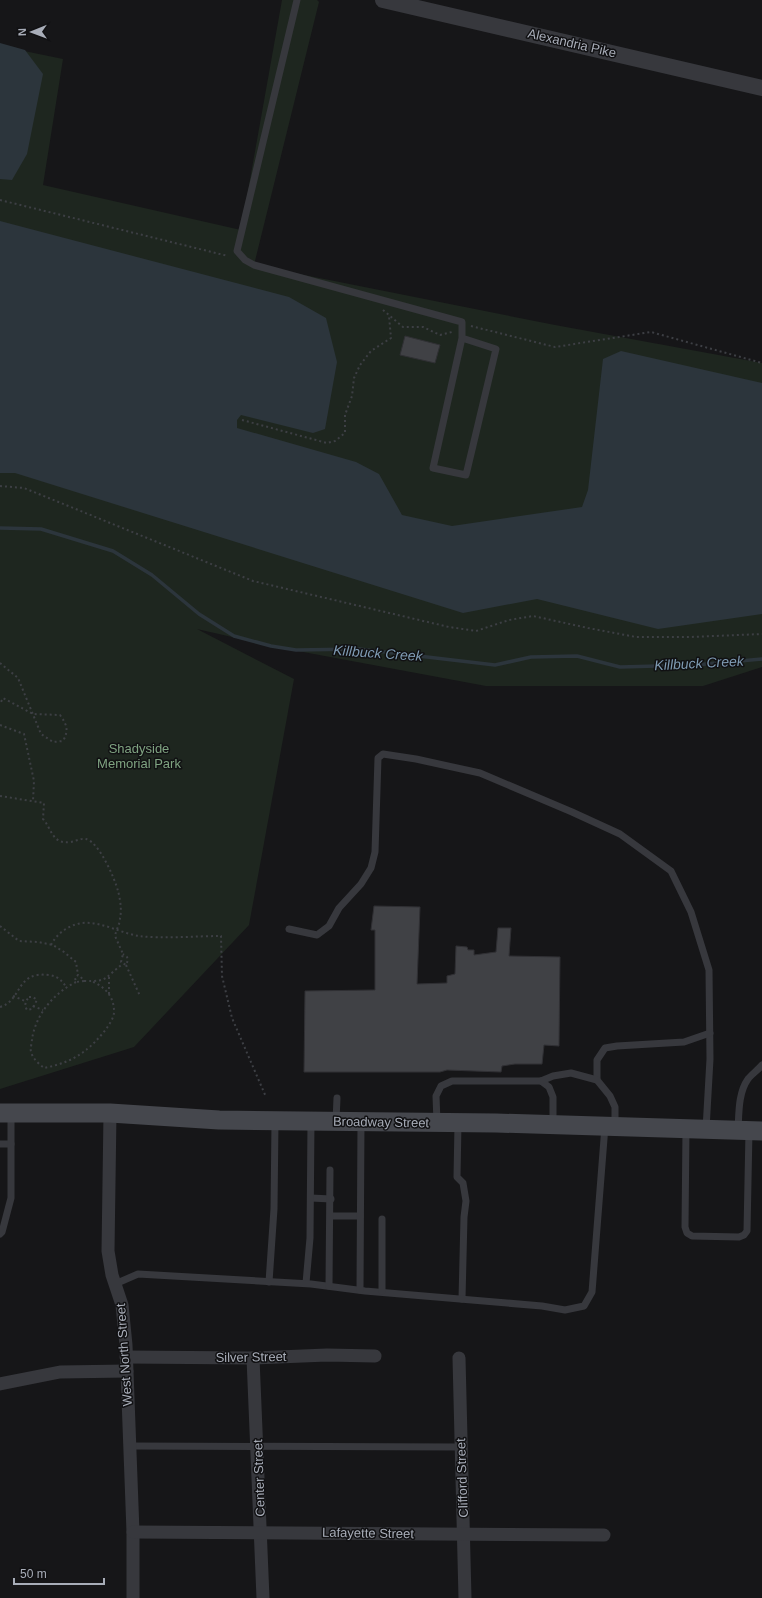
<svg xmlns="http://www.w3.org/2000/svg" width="762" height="1598" font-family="Helvetica,sans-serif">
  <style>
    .green { fill: #1e261f }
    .water { fill: #2c353c }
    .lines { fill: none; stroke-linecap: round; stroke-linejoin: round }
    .stream { stroke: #2c353c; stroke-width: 3.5 }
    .building { fill: #404145; stroke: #303034 }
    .path { stroke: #3d3f44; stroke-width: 2; stroke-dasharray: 2 3; stroke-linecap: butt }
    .service { stroke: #37383d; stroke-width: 7 }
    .minor { stroke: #37383d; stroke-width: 13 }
    .tertiary { stroke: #37383d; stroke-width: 16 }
    .secondary { stroke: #45474d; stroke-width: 19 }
    .labels { text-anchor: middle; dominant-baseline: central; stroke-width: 3; stroke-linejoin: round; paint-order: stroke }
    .street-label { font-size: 13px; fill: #a8adb8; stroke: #111113 }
    .park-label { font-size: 13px; fill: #7fa381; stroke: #111113 }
    .water-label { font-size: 14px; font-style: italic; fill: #7f9bb3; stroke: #111113 }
  </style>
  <rect width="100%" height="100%" fill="#161618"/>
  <polygon class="green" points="282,0 317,0 319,2 254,265 555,325 762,363 762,667 703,686 486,686 271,646 197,629 294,679 249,925 134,1047 0,1089 0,46 63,59 43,185 241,230"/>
  <g class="water">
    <polygon points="0,43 25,50 43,74 27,154 12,180 0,179"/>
    <polygon points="0,221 289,297 326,318 337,362 325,429 313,433 241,415 237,420 237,428 356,462 379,474 402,515 452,526 582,507 588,490 603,359 621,351 762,383 762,614 658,629 537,599 463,613 15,473 0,473"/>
  </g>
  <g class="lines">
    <polyline class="stream" points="0,528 41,529 113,551 152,575 199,614 234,636 271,646 296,650 359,649 495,665 531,657 577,656 620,667 695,665 762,659"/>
  </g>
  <g class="building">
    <polygon points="405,336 440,345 435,363 400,355"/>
    <polygon points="374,906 420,907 417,984 447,983 447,976 455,974 456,946 467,947 468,950 474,950 474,955 496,952 498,928 511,928 509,956 560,957 559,1046 544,1045 542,1064 515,1064 502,1066 501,1072 447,1070 440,1072 304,1072 305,991 375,990 375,930 371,930"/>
  </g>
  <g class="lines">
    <g class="path">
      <polyline points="0,200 228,256"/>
      <polyline points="383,310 403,327 423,327 440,335 452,332"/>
      <polyline points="471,326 555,347 651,332 762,363"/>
      <polyline points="242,420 327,443 335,441 345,433 345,415 352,396 354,378 360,365 371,351 391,338 389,316"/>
      <polyline points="0,486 24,488 253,581 449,627 476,631 509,620 533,616 588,628 636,637 690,637 762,634"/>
      <path d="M 0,663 L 18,678 L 41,734 L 53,742 L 63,741 C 69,730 67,725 60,715 L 33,714 L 3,698 L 0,704"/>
      <polyline points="0,725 24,734 34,781 33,801"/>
      <path d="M 0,796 L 44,803 L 43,819 C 52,829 52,845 71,842 C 76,841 81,838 86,839 C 99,842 115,879 118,891 C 120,898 122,910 120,918 C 120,924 116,930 115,936 L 123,954 L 121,962 L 126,965 L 128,960 L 127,957 L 123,954"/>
      <polyline points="0,926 19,941 38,942 53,945 64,952 76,962 78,975"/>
      <path d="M 51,945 C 57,933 69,925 82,923 C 101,921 120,933 139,936 C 163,939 196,936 221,936 L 222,976 L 232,1018 L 266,1097"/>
      <polyline points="126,965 140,996"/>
      <polyline points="109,977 109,994"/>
      <path d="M 84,981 L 76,982 L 75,978 L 78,975 L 80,976 L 84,981 C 110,982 104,977 123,964"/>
      <path d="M 76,982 C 54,993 36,1014 32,1039 C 32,1043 30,1048 31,1052 C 33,1059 39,1064 44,1068 C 59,1065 74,1060 86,1050 C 95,1043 115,1022 114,1011 C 114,996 104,986 91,981"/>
      <polyline points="13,996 25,1001"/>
      <polygon points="29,997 33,997 37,1000 32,1009 27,1010 25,1006 26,1001"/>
      <polyline points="33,1006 43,1010"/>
      <path d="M 0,1007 C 23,1000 15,971 49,975 C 57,976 62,980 66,987"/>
    </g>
    <g class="service">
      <polyline points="297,0 237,251 245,260 254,265 462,322 462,338 433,468 466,475 496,349 462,338"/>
      <polyline points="289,929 317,935 329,926 339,908 361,884 371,868 375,852 378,758 383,754 416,759 480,773 572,812 620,834 671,871 691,912 709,970 710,1059 706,1129"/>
      <polyline points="597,1080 597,1060 605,1048 617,1046 684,1042 710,1033"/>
      <polyline points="541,1081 549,1087 553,1097 553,1123"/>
      <polyline points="336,1121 337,1098"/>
      <polyline points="437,1122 436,1096 441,1086 452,1081 541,1081 553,1076 571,1073 597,1080 610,1096 615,1107 615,1125"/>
      <polyline points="458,1124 457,1177 463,1183 466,1201 464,1217 462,1299"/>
      <polyline points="686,1129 685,1227 687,1233 692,1236 739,1237 744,1235 747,1231 749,1131"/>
      <path d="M 738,1130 C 739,1114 738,1093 748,1079 C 752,1074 758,1070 762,1065"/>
      <polyline points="0,1144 11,1144"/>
      <polyline points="311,1198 331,1199"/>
      <polyline points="331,1216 360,1216"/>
      <polyline points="0,1234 2,1232 11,1198 11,1115"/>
      <polyline points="269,1282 274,1209 275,1122"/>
      <polyline points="306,1283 310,1238 311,1121"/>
      <polyline points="115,1284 138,1274 311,1284 365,1291 542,1306 565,1310 584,1306 592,1292 605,1126"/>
      <polyline points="329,1286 330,1170"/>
      <polyline points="360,1290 361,1122"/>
      <polyline points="382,1291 382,1219"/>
      <polyline points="130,1446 461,1447"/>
    </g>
    <g class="minor">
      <polyline points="110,1113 108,1251 112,1275 122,1305 126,1345 133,1532 133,1598"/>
      <polyline points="126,1357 253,1358 327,1355 375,1356"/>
      <polyline points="253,1358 263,1598"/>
      <polyline points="459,1358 465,1598"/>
      <polyline points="0,1384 60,1372 127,1371"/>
      <polyline points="133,1532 604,1535"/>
    </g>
    <polyline class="tertiary" points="383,0 762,88"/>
    <polyline class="secondary" points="0,1113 110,1113 219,1120 496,1123 762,1131"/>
  </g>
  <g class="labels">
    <g class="street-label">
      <text transform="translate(572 43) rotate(13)">Alexandria Pike</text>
      <text transform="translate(381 1122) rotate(1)">Broadway Street</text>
      <text transform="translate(124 1355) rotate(-94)">West North Street</text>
      <text transform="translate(251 1357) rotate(-1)">Silver Street</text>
      <text transform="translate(259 1478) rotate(-92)">Center Street</text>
      <text transform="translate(462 1478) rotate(-92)">Clifford Street</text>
      <text transform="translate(368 1533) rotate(1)">Lafayette Street</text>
    </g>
    <g class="park-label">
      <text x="139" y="748">Shadyside<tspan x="139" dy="15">Memorial Park</tspan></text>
    </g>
    <g class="water-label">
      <text transform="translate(378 653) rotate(4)">Killbuck Creek</text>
      <text transform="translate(699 663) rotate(-3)">Killbuck Creek</text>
    </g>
  </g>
  <g transform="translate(32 32) rotate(269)" stroke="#111113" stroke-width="3" paint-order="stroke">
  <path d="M0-3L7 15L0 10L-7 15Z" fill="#a8adb8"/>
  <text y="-6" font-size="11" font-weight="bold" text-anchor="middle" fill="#a8adb8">N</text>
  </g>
  <path d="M14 1578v6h90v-6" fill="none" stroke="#a8adb8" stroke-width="2"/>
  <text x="20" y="1578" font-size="12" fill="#a8adb8" stroke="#111113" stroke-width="3" paint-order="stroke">50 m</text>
</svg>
